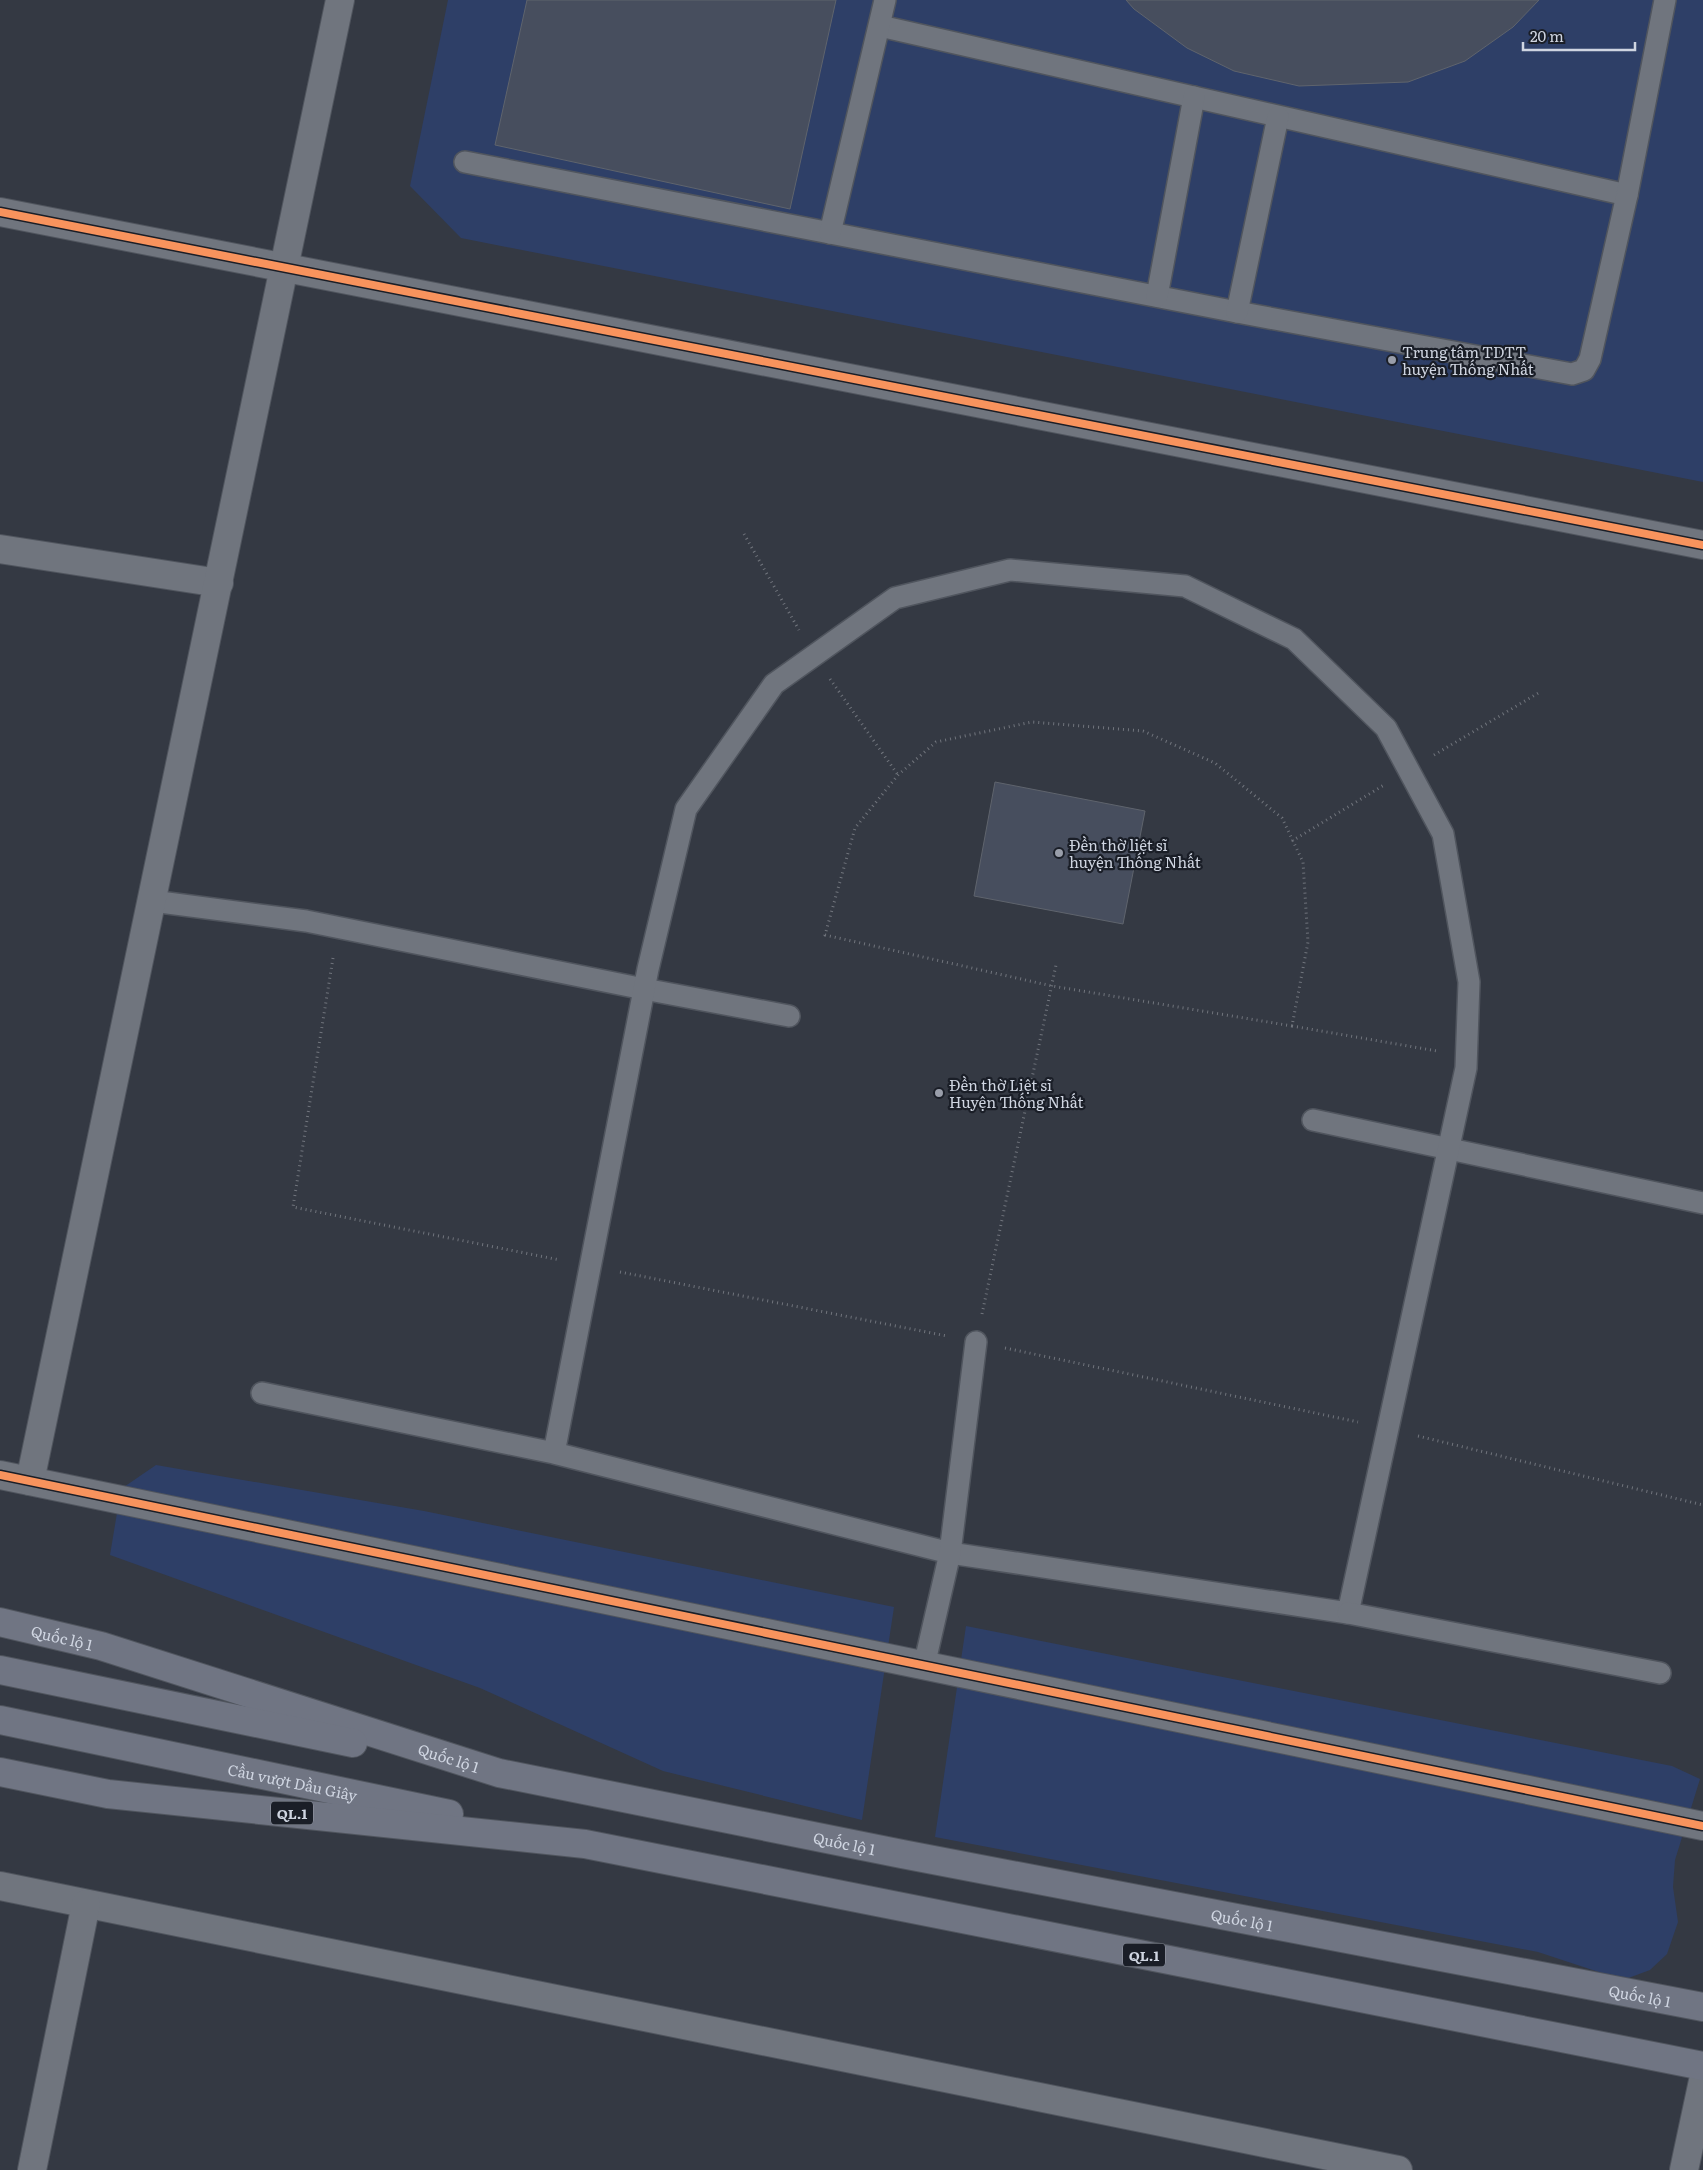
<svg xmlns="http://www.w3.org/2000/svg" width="1703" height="2170" font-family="Literata,serif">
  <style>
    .green { fill: #2e3f67 }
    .building { fill: #474e5e; stroke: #5f646d }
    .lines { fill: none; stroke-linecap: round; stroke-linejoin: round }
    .lane-casing { stroke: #50555e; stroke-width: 24 }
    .street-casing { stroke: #50555e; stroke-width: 30 }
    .highway-casing { stroke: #50555e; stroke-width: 30 }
    .path { stroke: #71757d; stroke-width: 3; stroke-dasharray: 1 4; stroke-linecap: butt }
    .lane { stroke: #70757e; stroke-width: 21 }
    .street { stroke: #70757e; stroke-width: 28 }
    .highway { stroke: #707583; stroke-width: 28 }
    .cycleway-casing { stroke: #1a1e27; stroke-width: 11 }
    .cycleway { stroke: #f8935d; stroke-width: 8 }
    .poi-dot { fill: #999eaa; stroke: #1a1e27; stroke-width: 2 }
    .labels { text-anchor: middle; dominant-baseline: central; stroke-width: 4.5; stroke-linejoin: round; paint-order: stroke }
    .shield { fill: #1a1e27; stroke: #999ea9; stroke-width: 1 }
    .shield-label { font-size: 14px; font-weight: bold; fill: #cfd5e1 }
    .poi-label { font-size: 15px; fill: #cfd5e1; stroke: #1a1e27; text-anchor: start }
    .street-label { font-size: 15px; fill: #cfd5e1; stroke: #1a1e27 }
  </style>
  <rect width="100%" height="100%" fill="#343943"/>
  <g class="green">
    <polygon points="448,0 1703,0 1703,482 461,238 410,186"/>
    <polygon points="156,1465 424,1511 894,1607 862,1820 663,1771 480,1688 110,1555 121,1489"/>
    <polygon points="966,1626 1672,1766 1700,1779 1675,1860 1673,1887 1678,1922 1667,1954 1650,1970 1623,1980 1538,1952 935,1837"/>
  </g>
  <g class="building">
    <polygon points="527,0 836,0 790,209 495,145"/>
    <polygon points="1126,0 1539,0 1513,27 1465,61 1408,82 1299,86 1234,71 1187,48 1134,9"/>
    <polygon points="995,782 1145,811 1123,924 974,896"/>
  </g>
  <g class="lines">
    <g class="lane-casing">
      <g id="lane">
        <polyline points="880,26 1627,195"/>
        <polyline points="465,162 1237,312 1572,374 1584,370 1590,359 1627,195 1665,0"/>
        <polyline points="830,233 885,0"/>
        <polyline points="1157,296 1194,97"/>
        <polyline points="1237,312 1278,117"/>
        <polyline points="152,901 306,921 644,989 789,1016"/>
        <polyline points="1313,1120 1703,1203"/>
        <polyline points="262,1393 554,1453 950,1553 1348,1613 1466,1068 1469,982 1443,834 1386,728 1294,639 1185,586 1010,570 895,598 774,684 686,809 648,969 554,1453"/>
        <polyline points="1348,1613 1660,1673"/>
        <polyline points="924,1666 950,1553 976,1342"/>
      </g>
    </g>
    <g class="street-casing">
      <g id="street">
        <polyline points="0,212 1703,545"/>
        <polyline points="0,549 219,583"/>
        <polyline points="0,1475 1703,1826"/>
        <polyline points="30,1481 340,0"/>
        <polyline points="0,1886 1398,2170"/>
        <polyline points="32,2170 86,1904"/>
        <polyline points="1684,2170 1703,2081"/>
      </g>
    </g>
    <g class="highway-casing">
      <g id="highway">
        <path id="s1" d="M 0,1622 L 101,1646 L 499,1773 L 902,1854 L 1703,2007"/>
        <polyline points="0,1670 353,1743"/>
        <path id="s2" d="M 0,1720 L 449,1814"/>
        <polyline points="0,1772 108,1794 585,1844 1703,2066"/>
      </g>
    </g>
    <g class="path">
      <polyline points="744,534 799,630"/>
      <polyline points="830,679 898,775"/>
      <polyline points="1434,755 1540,692"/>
      <polyline points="1292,841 1384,785"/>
      <polyline points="333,958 293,1207 560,1260"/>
      <polyline points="1292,1026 1052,986 825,935 855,828 898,775 936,742 1032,722 1143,731 1215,763 1282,818 1303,862 1308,942 1292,1026 1437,1051"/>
      <polyline points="620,1272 947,1336"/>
      <polyline points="982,1314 1056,965"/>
      <polyline points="1005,1348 1358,1422"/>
      <polyline points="1418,1436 1703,1505"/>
    </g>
    <use href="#lane" class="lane"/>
    <use href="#street" class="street"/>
    <use href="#highway" class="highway"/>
    <g class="cycleway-casing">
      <g id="cycleway">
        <polyline points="0,212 1703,545"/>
        <polyline points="0,1475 1703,1826"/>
      </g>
    </g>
    <use href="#cycleway" class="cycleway"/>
  </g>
  <g class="poi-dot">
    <circle cx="1392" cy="360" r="5"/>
    <circle cx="1059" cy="853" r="5"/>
    <circle cx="939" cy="1093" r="5"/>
  </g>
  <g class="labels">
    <g class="shield">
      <rect x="271" y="1801.5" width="42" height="23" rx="4"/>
      <rect x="1123" y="1943.5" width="42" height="23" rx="4"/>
    </g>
    <g class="shield-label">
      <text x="292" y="1813">QL.1</text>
      <text x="1144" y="1955">QL.1</text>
    </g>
    <g class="poi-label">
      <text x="1402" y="351">Trung tâm TDTT<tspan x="1402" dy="17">huyện Thống Nhất</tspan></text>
      <text x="1069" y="844">Đền thờ liệt sĩ<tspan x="1069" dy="17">huyện Thống Nhất</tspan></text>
      <text x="949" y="1084">Đền thờ Liệt sĩ<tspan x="949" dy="17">Huyện Thống Nhất</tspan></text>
    </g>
    <g class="street-label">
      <text stroke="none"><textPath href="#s1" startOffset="64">Quốc lộ 1</textPath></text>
      <text stroke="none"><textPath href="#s1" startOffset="469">Quốc lộ 1</textPath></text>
      <text stroke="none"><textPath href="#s2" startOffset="299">Cầu vượt Dầu Giây</textPath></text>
      <text stroke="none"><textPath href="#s1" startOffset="874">Quốc lộ 1</textPath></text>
      <text stroke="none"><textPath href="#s1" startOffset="1279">Quốc lộ 1</textPath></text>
      <text stroke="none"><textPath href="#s1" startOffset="1684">Quốc lộ 1</textPath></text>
    </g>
  </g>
  <path d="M1523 42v8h112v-8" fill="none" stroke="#cfd5e1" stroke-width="2.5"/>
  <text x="1530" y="42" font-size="15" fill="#cfd5e1" stroke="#1a1e27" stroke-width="4" paint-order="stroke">20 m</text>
</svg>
